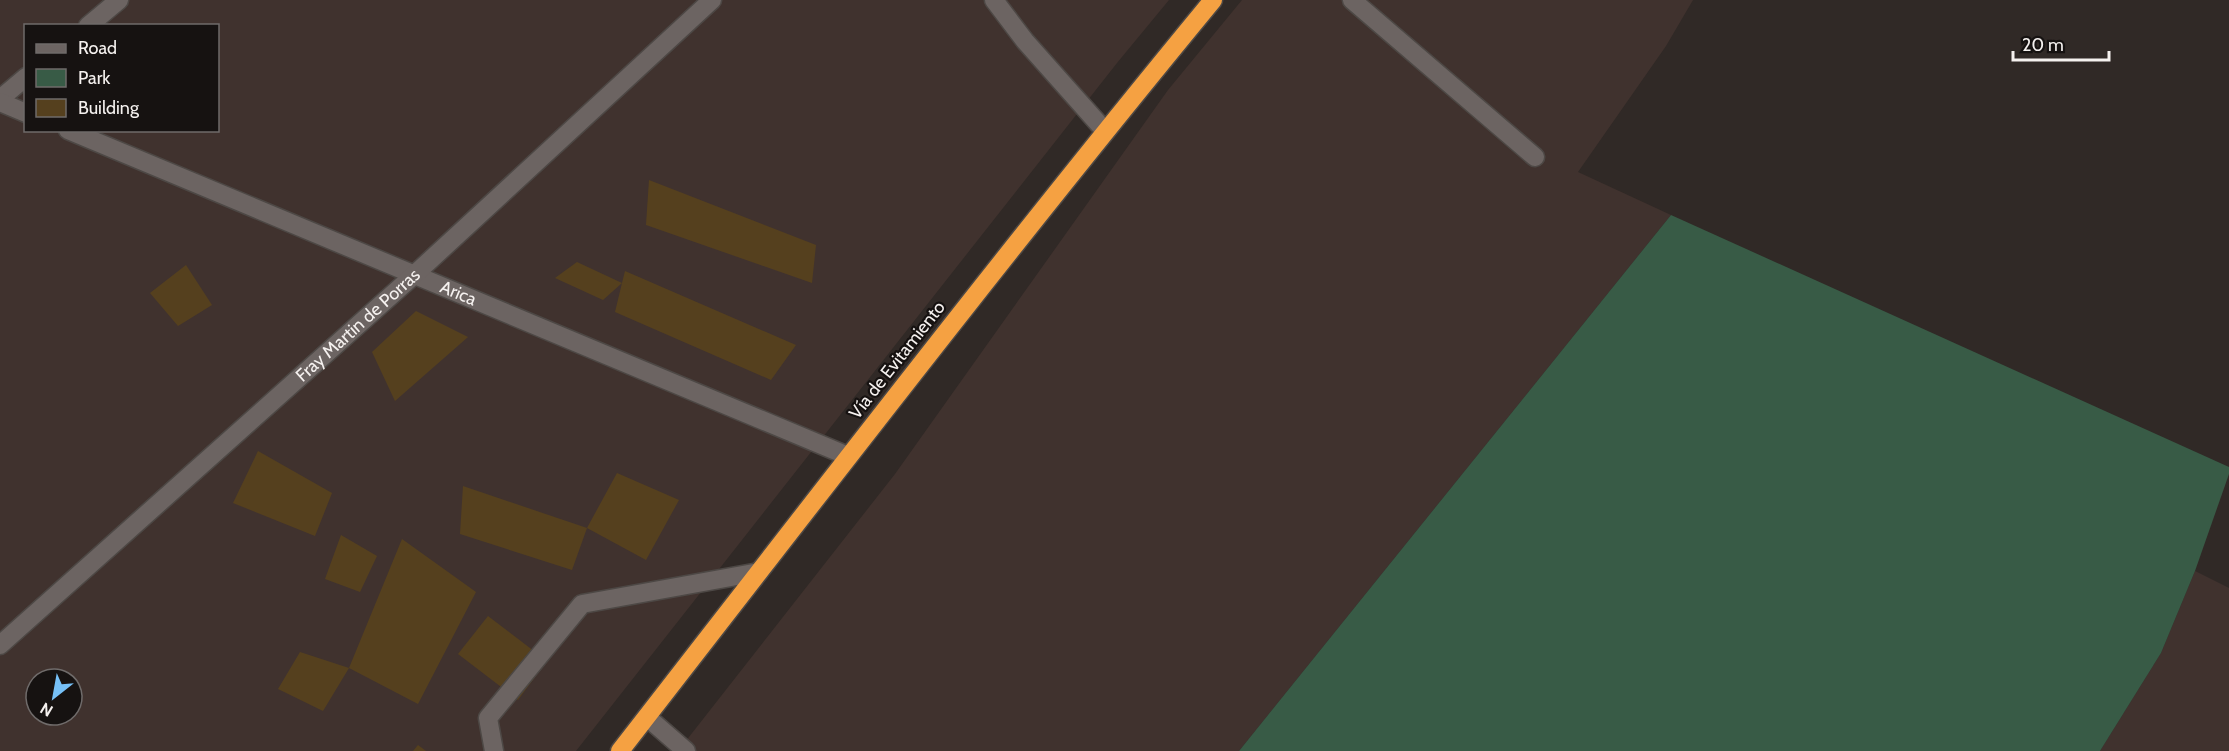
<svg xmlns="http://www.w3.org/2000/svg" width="2229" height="751" font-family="Cabin,sans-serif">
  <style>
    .built { fill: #40322e; fill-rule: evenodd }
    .green { fill: #385b46 }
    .building { fill: #55401e }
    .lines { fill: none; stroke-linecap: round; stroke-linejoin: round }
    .minor-casing { stroke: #4d4845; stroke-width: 21 }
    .highway-casing { stroke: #4d4845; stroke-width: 21 }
    .minor { stroke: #6c6462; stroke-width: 18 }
    .highway { stroke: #f5a142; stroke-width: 18 }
    .labels { text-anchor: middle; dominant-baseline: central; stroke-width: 4.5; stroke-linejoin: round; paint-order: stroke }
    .street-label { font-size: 18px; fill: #f5f1ef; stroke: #161211 }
  </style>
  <rect width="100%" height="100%" fill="#302926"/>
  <g class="built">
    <path d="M 0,0 L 1169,0 L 1117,63 L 576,751 L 0,751 ZM 26,26 L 218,26 L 218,130 L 26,130 ZM 36,679 L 72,679 L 72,715 L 36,715 Z"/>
    <polygon points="1242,0 1693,0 1666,46 1578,172 1671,215 1239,751 678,751 895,474 1168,90"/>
    <polygon points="2195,571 2229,588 2229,751 2100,751 2161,653"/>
  </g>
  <polygon class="green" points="1671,215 2229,467 2229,474 2195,571 2161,653 2100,751 1239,751"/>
  <g class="building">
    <polygon points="649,180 816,245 812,283 646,225"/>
    <polygon points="577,262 622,283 625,271 796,345 771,380 615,312 622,283 603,300 555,278"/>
    <polygon points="186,265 212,305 178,326 150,293"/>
    <polygon points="416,311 468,337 395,401 372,352"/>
    <polygon points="258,451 332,493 315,536 233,503"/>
    <polygon points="617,473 679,500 646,560 587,528"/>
    <polygon points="463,486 587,528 572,570 460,534"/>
    <polygon points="341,535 377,556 360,592 325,579"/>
    <polygon points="402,539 476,592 418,704 349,668 323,711 278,689 300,652 349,668"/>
    <polygon points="488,616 547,661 518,700 458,654"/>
    <polygon points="418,745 426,751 413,751"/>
  </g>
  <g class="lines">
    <g class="minor-casing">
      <g id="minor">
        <polyline points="994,0 1025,41 1105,131"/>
        <polyline points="1352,0 1535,157"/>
        <polyline points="88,26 119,0"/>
        <polyline points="0,99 26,77"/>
        <polyline points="0,102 26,113"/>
        <path id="s1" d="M 68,130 L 848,456"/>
        <path id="s2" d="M 0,645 L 414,275 L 712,0"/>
        <polyline points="647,717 686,751"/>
        <polyline points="494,751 488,718 582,604 759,572"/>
      </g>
    </g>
    <g class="highway-casing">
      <path id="highway" d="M 620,751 C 816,499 1010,246 1213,0"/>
    </g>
    <use href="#minor" class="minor"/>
    <use href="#highway" class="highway"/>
  </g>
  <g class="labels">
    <g class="street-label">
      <text stroke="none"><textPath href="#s1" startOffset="423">Arica</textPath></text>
      <text stroke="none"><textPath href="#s2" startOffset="480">Fray Martin de Porras</textPath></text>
      <text transform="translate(897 360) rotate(-52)">Vía de Evitamiento</text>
    </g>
  </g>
  <rect x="24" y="24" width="195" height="108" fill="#161211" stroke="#6f6b6a" stroke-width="1.5"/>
  <rect x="36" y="44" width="30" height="9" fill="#6c6462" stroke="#6f6b6a" stroke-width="1.5"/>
  <text x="78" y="54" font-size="18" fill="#f5f1ef">Road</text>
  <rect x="36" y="69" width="30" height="18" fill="#385b46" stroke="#6f6b6a" stroke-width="1.5"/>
  <text x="78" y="84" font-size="18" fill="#f5f1ef">Park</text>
  <rect x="36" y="99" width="30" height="18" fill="#55401e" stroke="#6f6b6a" stroke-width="1.5"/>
  <text x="78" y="114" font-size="18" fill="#f5f1ef">Building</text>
  <g transform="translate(54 697) rotate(211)"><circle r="28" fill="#161211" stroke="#6f6b6a" stroke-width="1.5"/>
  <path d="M0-4.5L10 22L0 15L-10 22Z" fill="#76c0f7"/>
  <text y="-9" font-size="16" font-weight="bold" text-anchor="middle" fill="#f5f1ef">N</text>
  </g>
  <path d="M2013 51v9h96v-9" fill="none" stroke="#f5f1ef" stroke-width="3"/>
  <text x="2022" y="51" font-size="18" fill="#f5f1ef" stroke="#161211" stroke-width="4.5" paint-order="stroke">20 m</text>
</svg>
